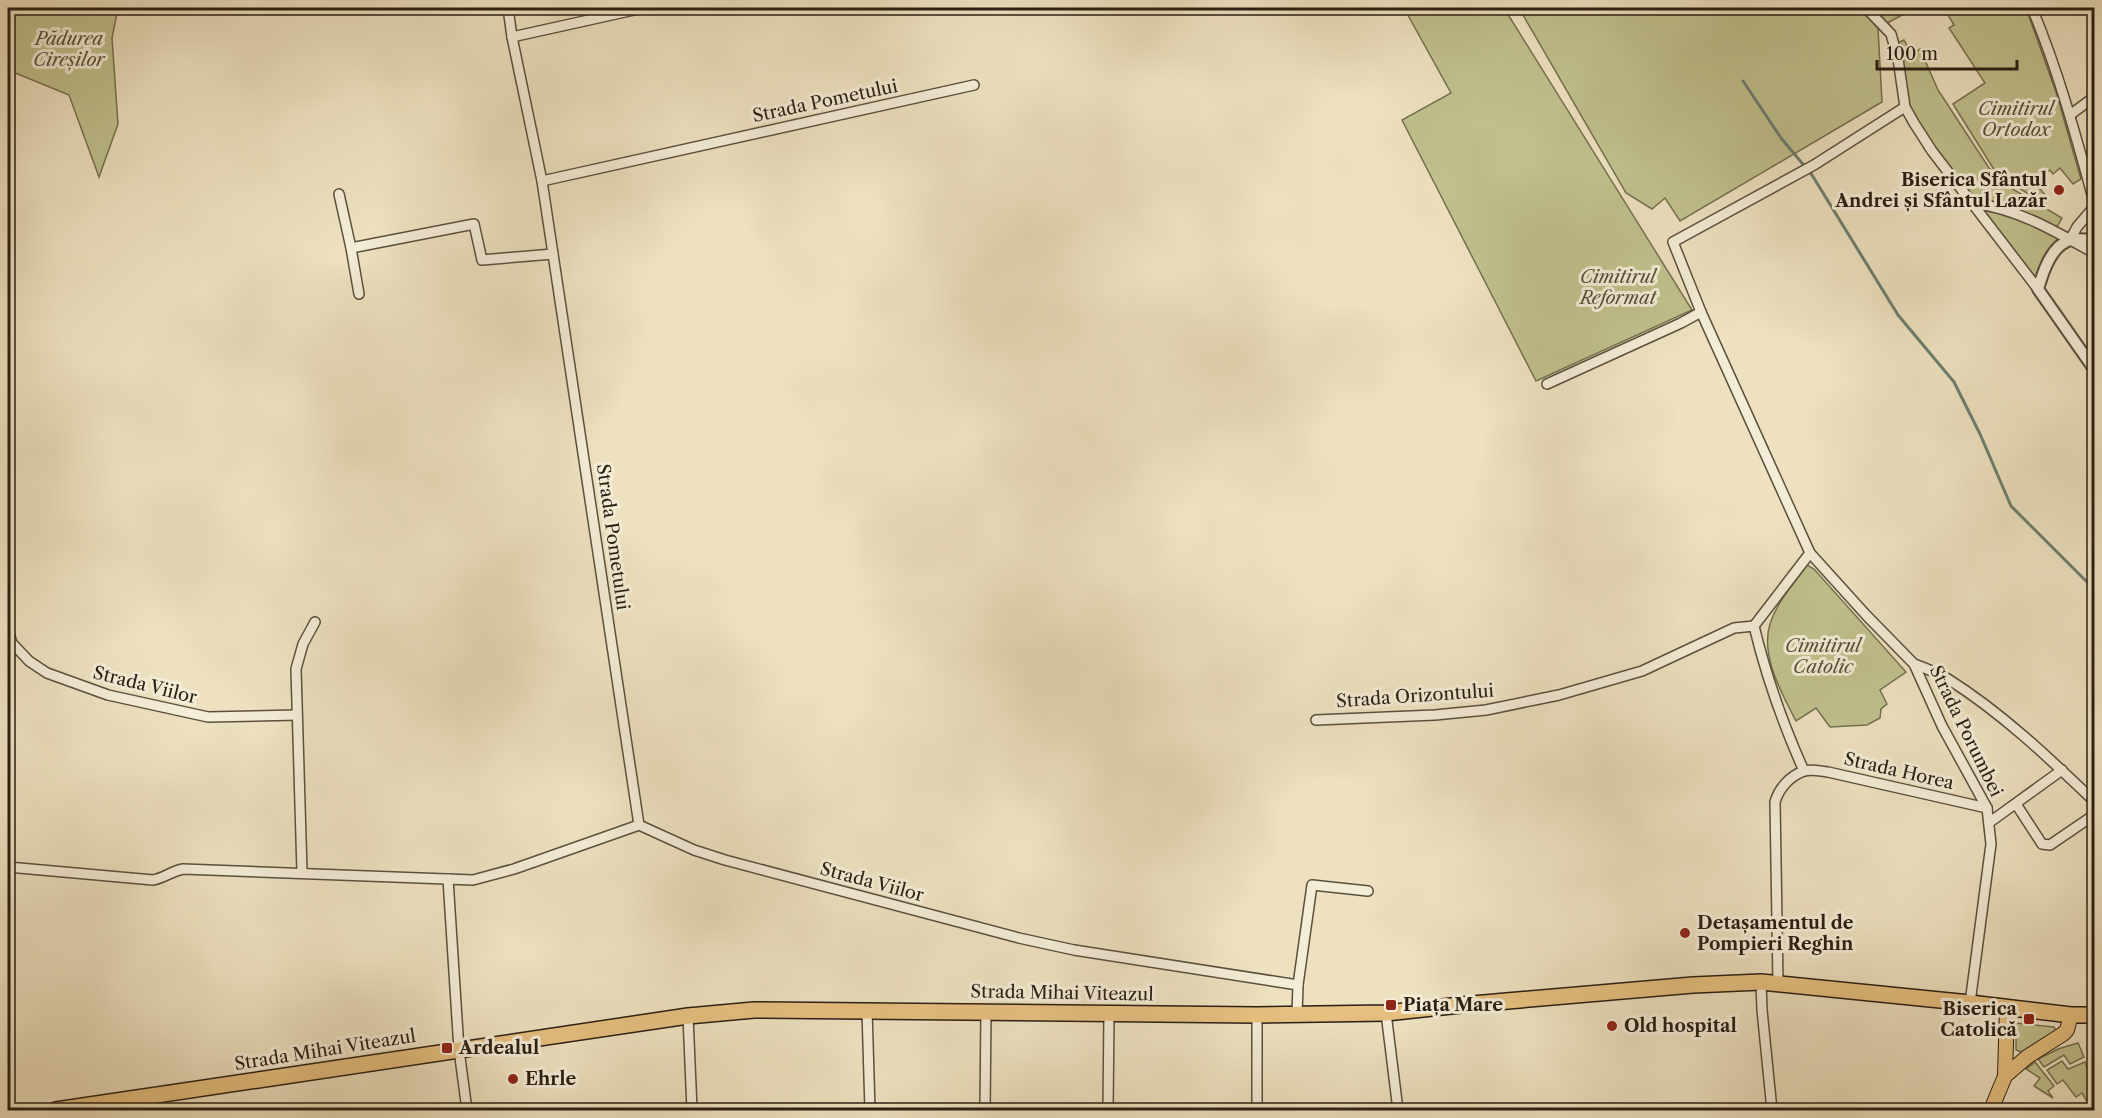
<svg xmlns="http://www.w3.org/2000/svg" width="2102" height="1118" font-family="'Libre Caslon Text',serif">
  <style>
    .green { fill: #c0c18d; stroke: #757050; stroke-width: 1.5 }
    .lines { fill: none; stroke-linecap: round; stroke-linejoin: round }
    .stream { stroke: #6d7e6f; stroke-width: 3 }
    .minor-casing { stroke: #5b503e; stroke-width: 12 }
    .tertiary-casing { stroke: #5b503e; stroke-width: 14 }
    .primary-casing { stroke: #2a1f13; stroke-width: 16 }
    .trunk-casing { stroke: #2a1f13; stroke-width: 18 }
    .minor { stroke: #f3ecd6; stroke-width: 9 }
    .tertiary { stroke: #f3ecd6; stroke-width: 10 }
    .primary { stroke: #e6c080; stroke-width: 14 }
    .trunk { stroke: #e6c080; stroke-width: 15 }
    .poi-dot { fill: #8f2418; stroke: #f3ecd6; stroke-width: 2 }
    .labels { text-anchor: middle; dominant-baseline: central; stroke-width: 6; stroke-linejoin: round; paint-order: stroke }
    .park-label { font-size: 18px; font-style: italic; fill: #575038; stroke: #f3ecd6 }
    .street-label { font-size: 18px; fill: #2a1f13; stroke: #f3ecd6 }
    .poi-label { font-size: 18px; font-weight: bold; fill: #2a1f13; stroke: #f3ecd6; text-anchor: start }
  </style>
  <rect width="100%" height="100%" fill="#ede1c0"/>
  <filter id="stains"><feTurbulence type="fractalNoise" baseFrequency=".00333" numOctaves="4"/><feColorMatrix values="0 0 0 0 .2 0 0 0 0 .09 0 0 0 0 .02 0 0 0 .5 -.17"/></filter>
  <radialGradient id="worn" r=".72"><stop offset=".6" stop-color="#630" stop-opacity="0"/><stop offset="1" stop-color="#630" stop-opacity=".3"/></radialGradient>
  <g class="green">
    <polygon points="8,8 118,8 112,38 118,124 99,177 69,95 8,70"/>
    <polygon points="1404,8 1504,8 1692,310 1536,381 1402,120 1451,93"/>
    <polygon points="1519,8 1915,8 1878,28 1882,102 1680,221 1665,198 1652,209 1626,193"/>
    <polygon points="1944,8 2026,8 2057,95 2081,179 2073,184 2060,168 2053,174 2050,170 2034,182 2048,198 2045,204 2004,179 1993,168 1953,104 1985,83 1949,28 1954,25"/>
    <polygon points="1904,40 1912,54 1920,49 1938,90 1989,168 2009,187 2062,218 2055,230 2094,240 2094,253 2070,240 2057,248 2038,289 1905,107 1895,44"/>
    <path d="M 1807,565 L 1814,569 L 1906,672 L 1880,690 L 1887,704 L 1881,709 L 1880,718 L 1867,725 L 1830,727 L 1816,708 L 1796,721 C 1782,694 1760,655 1770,624 C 1777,602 1794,583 1807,565 Z"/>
    <polygon points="2016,1023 2054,1027 2056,1030 2053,1036 2024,1053 2016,1050"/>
    <polygon points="2078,1043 2084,1057 2070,1064 2064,1055 2044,1067 2038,1059 2058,1049"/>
    <polygon points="2062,1061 2068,1069 2085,1062 2094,1089 2094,1098 2088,1103 2082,1093 2076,1097 2063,1080 2057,1084 2047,1070"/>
    <polygon points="2035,1062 2054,1086 2048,1091 2053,1098 2034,1086 2040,1078 2026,1069"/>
  </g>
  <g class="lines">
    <polyline class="stream" points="1743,81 1781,138 1812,175 1898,315 1954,382 1980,434 2011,506 2094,589"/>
    <g class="minor-casing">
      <g id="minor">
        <polyline points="508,8 512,37 542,181 639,825"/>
        <polyline points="1866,8 1891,34 1898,59 1905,107 1914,123 1932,151 2038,289"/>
        <path d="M 2032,8 C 2058,70 2076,136 2094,202"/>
        <polyline points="512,37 643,8"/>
        <polyline points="1905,107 1814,165 1673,242 1701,312 1810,553 1867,616 1914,664 1942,726 1987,808 1991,844 1970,1003"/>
        <polyline points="2070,115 2094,97"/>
        <polyline points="542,181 974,85"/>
        <polyline points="339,194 351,248 359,294"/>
        <path d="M 1973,203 C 2018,209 2055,231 2094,253"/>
        <polyline points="2070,240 2077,227 2094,207"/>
        <polyline points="351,248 474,224 482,260 553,254"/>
        <polyline points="1547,384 1681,323 1701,312"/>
        <path d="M 1754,626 C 1766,676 1783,724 1804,771"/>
        <polyline points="1754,626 1810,553"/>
        <polyline points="8,631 12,643 29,661 47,673 108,695 208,717 297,715"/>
        <path d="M 1914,664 C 1925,668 1938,673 1948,679 C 2002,713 2049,758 2094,801"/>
        <polyline points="1316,720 1435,715 1486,710 1559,695 1642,671 1734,628 1754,626"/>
        <polyline points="2016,804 2042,844 2050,845 2094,815"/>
        <polyline points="1990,822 2062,770"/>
        <path d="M 8,867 L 153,880 C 164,878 172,871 183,869 L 473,880 L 514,869 L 639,825 L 694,850 L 725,860 L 1019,938 L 1074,950 L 1298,985 L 1297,1014"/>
        <polyline points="302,872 296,669 303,644 315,622"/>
        <polyline points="448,879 459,1050 467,1110"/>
        <polyline points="1761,982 1762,1010 1772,1110"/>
        <path d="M 1778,983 L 1775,802 C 1779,788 1790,776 1804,771 C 1811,769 1820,771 1828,772 L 1987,808"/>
        <polyline points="1298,985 1312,885 1368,891"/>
        <polyline points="867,1010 870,1110"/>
        <polyline points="1386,1013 1398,1110"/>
        <polyline points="688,1016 692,1110"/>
        <polyline points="985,1110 986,1011"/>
        <polyline points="1108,1110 1109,1013"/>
        <polyline points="1257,1110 1257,1015"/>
      </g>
    </g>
    <g class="tertiary-casing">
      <path id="tertiary" d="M 2094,240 C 2087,240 2076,238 2070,240 C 2051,246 2043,272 2038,289 L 2094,369"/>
    </g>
    <g class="primary-casing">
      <g id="primary">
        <polyline points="2005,1076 2027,1057 2063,1034 2067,1030 2071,1015"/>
        <polyline points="1991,1110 2005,1076 2007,1008"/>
      </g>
    </g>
    <g class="trunk-casing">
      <polyline id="trunk" points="56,1110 688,1016 754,1010 1257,1015 1386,1013 1461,1005 1693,985 1761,982 1970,1003 2071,1015 2094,1015"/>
    </g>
    <use href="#minor" class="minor"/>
    <use href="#tertiary" class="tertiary"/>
    <use href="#primary" class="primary"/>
    <use href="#trunk" class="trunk"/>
  </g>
  <g class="poi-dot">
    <circle cx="2059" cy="190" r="6"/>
    <circle cx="1685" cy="933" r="6"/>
    <rect x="1385" y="999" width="12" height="12" rx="3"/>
    <rect x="2023" y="1013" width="12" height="12" rx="3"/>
    <circle cx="1612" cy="1026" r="6"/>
    <rect x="441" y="1042" width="12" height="12" rx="3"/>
    <circle cx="513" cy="1079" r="6"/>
  </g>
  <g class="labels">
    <g class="park-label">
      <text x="69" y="39">Pădurea<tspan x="69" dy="21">Cireșilor</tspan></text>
      <text x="2016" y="109">Cimitirul<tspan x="2016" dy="21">Ortodox</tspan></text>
      <text x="1618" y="277">Cimitirul<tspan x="1618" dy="21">Reformat</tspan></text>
      <text x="1823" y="646">Cimitirul<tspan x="1823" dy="21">Catolic</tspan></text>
    </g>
    <g class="street-label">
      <text transform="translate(825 101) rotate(-12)">Strada Pometului</text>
      <text transform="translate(613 537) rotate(82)">Strada Pometului</text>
      <text transform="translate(145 685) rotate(14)">Strada Viilor</text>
      <text transform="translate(1415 696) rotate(-4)">Strada Orizontului</text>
      <text transform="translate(1966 731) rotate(64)">Strada Porumbei</text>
      <text transform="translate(1899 771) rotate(13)">Strada Horea</text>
      <text transform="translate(872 882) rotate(15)">Strada Viilor</text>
      <text transform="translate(1062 993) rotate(1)">Strada Mihai Viteazul</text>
      <text transform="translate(325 1050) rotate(-9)">Strada Mihai Viteazul</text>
    </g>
    <g class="poi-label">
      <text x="2047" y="180" text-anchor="end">Biserica Sfântul<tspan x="2047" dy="21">Andrei și Sfântul Lazăr</tspan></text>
      <text x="1697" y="923">Detașamentul de<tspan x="1697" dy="21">Pompieri Reghin</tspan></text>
      <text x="1403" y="1005">Piața Mare</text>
      <text x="2017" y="1009" text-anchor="end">Biserica<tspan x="2017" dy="21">Catolică</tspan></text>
      <text x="1624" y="1026">Old hospital</text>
      <text x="459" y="1048">Ardealul</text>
      <text x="525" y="1079">Ehrle</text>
    </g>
  </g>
  <rect width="2102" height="1118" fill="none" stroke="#ede1c0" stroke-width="30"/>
  <rect x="9" y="9" width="2084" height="1100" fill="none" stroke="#2a1f13" stroke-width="3"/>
  <rect x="15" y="15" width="2072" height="1088" fill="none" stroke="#2a1f13" stroke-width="1.5"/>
  <path d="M1877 60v9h140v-9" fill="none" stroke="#2a1f13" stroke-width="3"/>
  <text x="1886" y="60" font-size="18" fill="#2a1f13" stroke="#f3ecd6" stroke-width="4.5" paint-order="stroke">100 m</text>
  <rect width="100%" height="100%" filter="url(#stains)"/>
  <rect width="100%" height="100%" fill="url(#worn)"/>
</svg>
